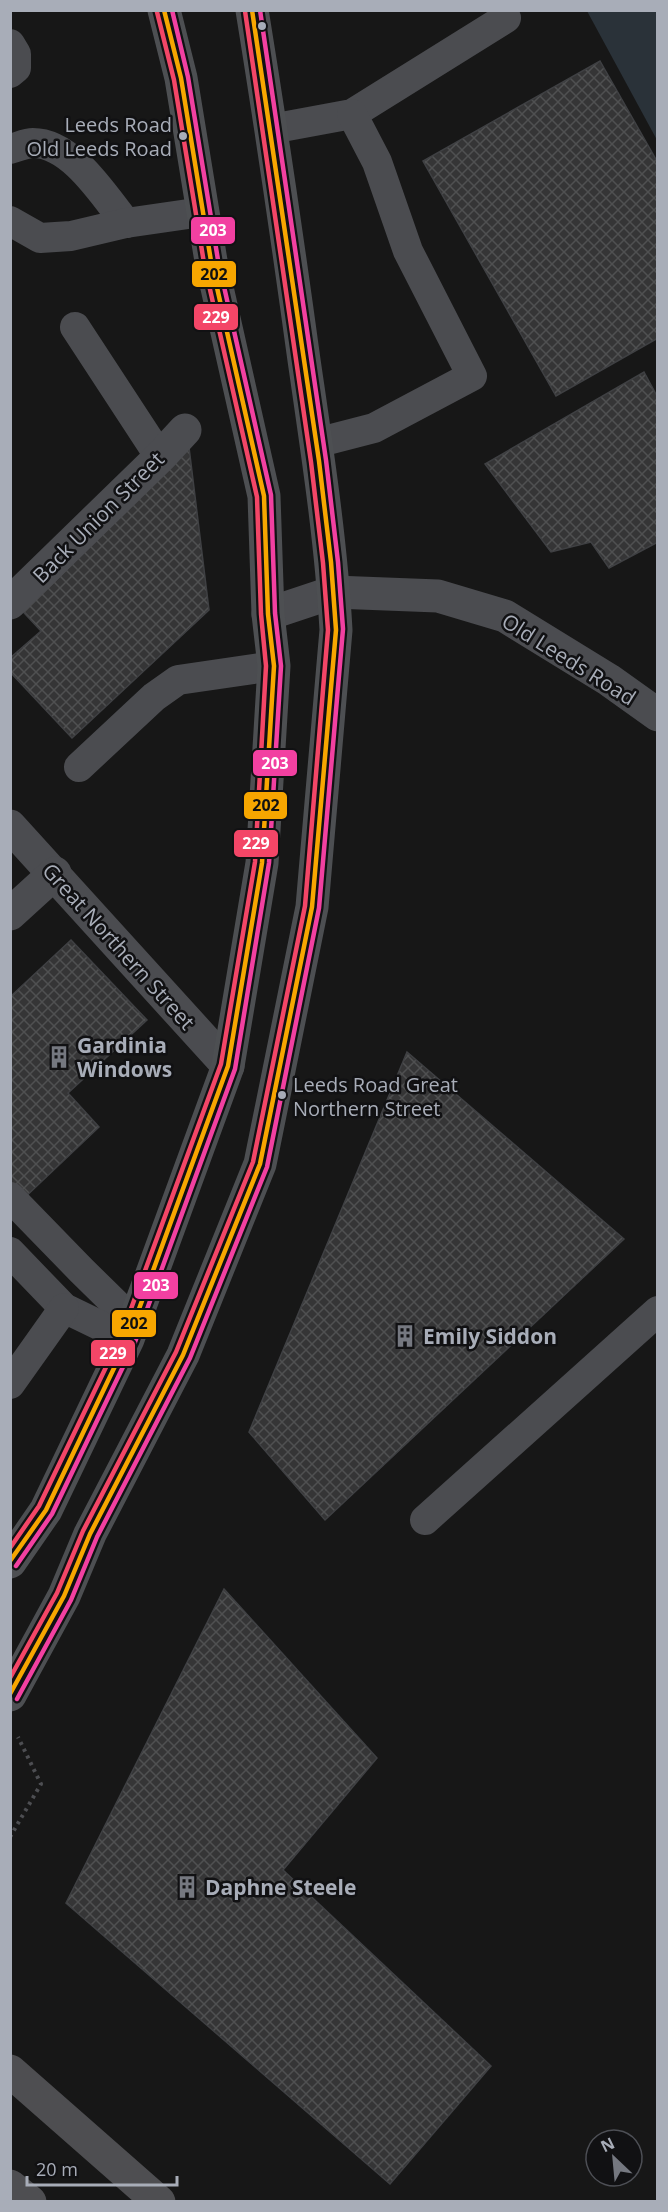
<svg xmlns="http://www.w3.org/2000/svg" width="668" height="2212" font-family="'Open Sans',sans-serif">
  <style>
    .water { fill: #2a3239 }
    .building { fill: url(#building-cross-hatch); stroke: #3f4043; stroke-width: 1.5 }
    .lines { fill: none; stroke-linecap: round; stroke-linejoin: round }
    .path { stroke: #4d4e52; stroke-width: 4; stroke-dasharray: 3 4.5; stroke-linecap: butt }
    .lane { stroke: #4b4c50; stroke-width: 30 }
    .street { stroke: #4b4c50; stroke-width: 33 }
    .primary { stroke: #4d4f52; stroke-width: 33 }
    .highway { stroke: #4e4e51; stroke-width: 33 }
    .bus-1-casing { stroke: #111113; stroke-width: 9 }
    .bus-2-casing { stroke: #111113; stroke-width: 9 }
    .bus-3-casing { stroke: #111113; stroke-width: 9 }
    .bus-1 { stroke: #f7a600; stroke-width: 4.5 }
    .bus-2 { stroke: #f240a1; stroke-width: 4.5 }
    .bus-3 { stroke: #f34667; stroke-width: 4.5 }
    .bus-dot { fill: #a8adb8; stroke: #111113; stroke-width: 2 }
    .labels { text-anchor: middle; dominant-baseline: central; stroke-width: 5; stroke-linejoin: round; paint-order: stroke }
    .bus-label { font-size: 20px; fill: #a8adb8; stroke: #111113; text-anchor: end }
    .street-label { font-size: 21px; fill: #a8adb8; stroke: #111113 }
    .poi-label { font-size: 21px; font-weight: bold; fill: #a8adb8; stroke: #111113; text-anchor: start }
    .line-badge { stroke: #111113; stroke-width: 2 }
    .badge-label { font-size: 16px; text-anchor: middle; font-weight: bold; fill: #fff }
    .pale-badge-label { font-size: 16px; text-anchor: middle; font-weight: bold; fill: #111 }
  </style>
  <defs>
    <pattern id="building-cross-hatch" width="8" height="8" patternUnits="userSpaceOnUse" patternTransform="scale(1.5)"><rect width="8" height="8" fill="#353536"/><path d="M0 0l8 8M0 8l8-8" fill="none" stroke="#4f5051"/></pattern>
  </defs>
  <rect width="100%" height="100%" fill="#171717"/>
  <polygon class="water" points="587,11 657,11 657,140"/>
  <g class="building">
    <polygon points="600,61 658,163 658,338 556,396 423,161"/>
    <polygon points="644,372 658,398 658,542 609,568 591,542 551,552 485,464"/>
    <polygon points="188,439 209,610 72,738 10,672 10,658 41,631 14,602"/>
    <polygon points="71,940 147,1020 68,1093 99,1127 21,1201 10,1190 10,997"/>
    <polygon points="407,1052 624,1239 325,1520 249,1432"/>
    <polygon points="224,1589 377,1758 283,1870 491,2066 390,2184 66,1903"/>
  </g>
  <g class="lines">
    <polyline class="path" points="10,1837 41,1784 18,1737"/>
    <g class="lane">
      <polyline points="10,44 16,54 16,68 10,73"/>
      <polyline points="271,129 352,114 506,18 502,10"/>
      <path d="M 10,149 C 18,147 26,143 33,143 C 72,143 104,196 126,223"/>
      <polyline points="10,221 40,238 71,236 126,223 202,212"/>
      <polyline points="75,327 160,457"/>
      <polyline points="316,443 374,428 472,376 408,251 377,162 352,114"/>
      <polyline points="79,767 154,697 178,680 274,666"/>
      <polyline points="10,1197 81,1270 134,1322"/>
      <polyline points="10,1252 64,1308 128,1339"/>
      <polyline points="10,1384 64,1308"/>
      <polyline points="425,1520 658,1311"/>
    </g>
    <g class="street">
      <polyline points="10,603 160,457 185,430"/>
      <polyline points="268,614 334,592 438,596 505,616 609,680 658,715"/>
      <polyline points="10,826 228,1066"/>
      <polyline points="10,914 55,873"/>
    </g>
    <g class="primary">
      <polyline points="10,1562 46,1510 128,1339 228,1066 262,863 274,666 268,614 264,496 211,261 181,78 164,10"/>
      <path d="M 10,1695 L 64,1596 L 90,1534 L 183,1355 L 260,1164 L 312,907 L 336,630 C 331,540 317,450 304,360 C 288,243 271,127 252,10"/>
    </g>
    <g class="highway">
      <polyline points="10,2071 159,2202"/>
      <polyline points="10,2186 30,2202"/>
    </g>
    <g class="bus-1-casing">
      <g id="bus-1">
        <polyline points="10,1561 46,1510 128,1339 228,1066 262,863 274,666 268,614 264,496 211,261 181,78 164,10"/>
        <polyline points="10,1694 64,1596 90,1534 183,1355 260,1164 312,907 336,630 331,562 319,461 252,10"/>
      </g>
    </g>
    <g class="bus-2-casing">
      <g id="bus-2">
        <polyline points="16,1566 52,1514 135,1342 235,1069 269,863 281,666 275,613 271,495 218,260 188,77 172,10"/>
        <polyline points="17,1699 71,1600 97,1537 190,1358 267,1167 319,908 343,629 338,562 326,460 260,10"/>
      </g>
    </g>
    <g class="bus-3-casing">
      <g id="bus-3">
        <polyline points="10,1548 39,1506 121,1336 221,1064 255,862 266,666 261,614 257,497 204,263 174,80 157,12"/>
        <polyline points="10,1678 57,1593 83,1531 176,1352 253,1162 305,906 328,630 323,563 311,462 245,11"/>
      </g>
    </g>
    <use href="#bus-1" class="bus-1"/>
    <use href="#bus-2" class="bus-2"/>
    <use href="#bus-3" class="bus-3"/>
  </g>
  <defs>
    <g id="building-bare" transform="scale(1.8)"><path d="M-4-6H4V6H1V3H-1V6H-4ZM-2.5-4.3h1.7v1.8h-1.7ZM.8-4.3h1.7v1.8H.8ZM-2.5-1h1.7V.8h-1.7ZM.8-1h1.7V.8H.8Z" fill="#757880" stroke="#111113" stroke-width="2.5" paint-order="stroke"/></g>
  </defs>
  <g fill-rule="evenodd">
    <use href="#building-bare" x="59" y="1057"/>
    <use href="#building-bare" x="405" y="1336"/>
    <use href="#building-bare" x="187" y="1887"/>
  </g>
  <g class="bus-dot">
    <circle cx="262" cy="26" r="5"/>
    <circle cx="183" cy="136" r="5"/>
    <circle cx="282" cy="1095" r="5"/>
  </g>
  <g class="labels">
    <g class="bus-label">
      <text x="172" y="124">Leeds Road<tspan x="172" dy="24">Old Leeds Road</tspan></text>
      <text x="293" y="1084" text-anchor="start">Leeds Road Great<tspan x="293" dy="24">Northern Street</tspan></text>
    </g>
    <g class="street-label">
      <text transform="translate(98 517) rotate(-45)">Back Union Street</text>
      <text transform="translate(569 659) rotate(32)">Old Leeds Road</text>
      <text transform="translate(119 946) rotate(48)">Great Northern Street</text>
    </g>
    <g class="poi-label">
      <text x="77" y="1045">Gardinia<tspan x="77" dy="24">Windows</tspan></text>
      <text x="423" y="1336">Emily Siddon</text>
      <text x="205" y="1887">Daphne Steele</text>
    </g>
  </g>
  <g class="line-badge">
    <rect x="190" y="216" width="46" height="29" rx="6" fill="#f240a1"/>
    <rect x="191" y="260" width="46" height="28" rx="6" fill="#f7a600"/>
    <rect x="193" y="303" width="46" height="28" rx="6" fill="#f34667"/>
    <rect x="252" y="749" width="46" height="28" rx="6" fill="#f240a1"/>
    <rect x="243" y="791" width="45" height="29" rx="6" fill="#f7a600"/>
    <rect x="233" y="829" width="46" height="29" rx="6" fill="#f34667"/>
    <rect x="133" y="1271" width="46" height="29" rx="6" fill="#f240a1"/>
    <rect x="111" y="1309" width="46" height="29" rx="6" fill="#f7a600"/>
    <rect x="90" y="1339" width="46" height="28" rx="6" fill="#f34667"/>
  </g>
  <g class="badge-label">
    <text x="213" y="236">203</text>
    <text x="216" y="323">229</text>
    <text x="275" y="769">203</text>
    <text x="256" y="849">229</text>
    <text x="156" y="1291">203</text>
    <text x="113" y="1359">229</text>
  </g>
  <g class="pale-badge-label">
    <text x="214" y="280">202</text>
    <text x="266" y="811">202</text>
    <text x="134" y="1329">202</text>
  </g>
  <rect width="668" height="2212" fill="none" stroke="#a8adb8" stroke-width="24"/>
  <g transform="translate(614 2158) rotate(334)"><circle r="28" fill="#111113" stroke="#4d4f55" stroke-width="1.5"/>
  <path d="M0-4.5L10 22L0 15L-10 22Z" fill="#757880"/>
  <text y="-9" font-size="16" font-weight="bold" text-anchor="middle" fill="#a8adb8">N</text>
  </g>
  <path d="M27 2176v9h150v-9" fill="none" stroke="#a8adb8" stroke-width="3"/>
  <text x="36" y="2176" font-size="18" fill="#a8adb8" stroke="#111113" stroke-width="4.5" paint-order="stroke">20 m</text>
</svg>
